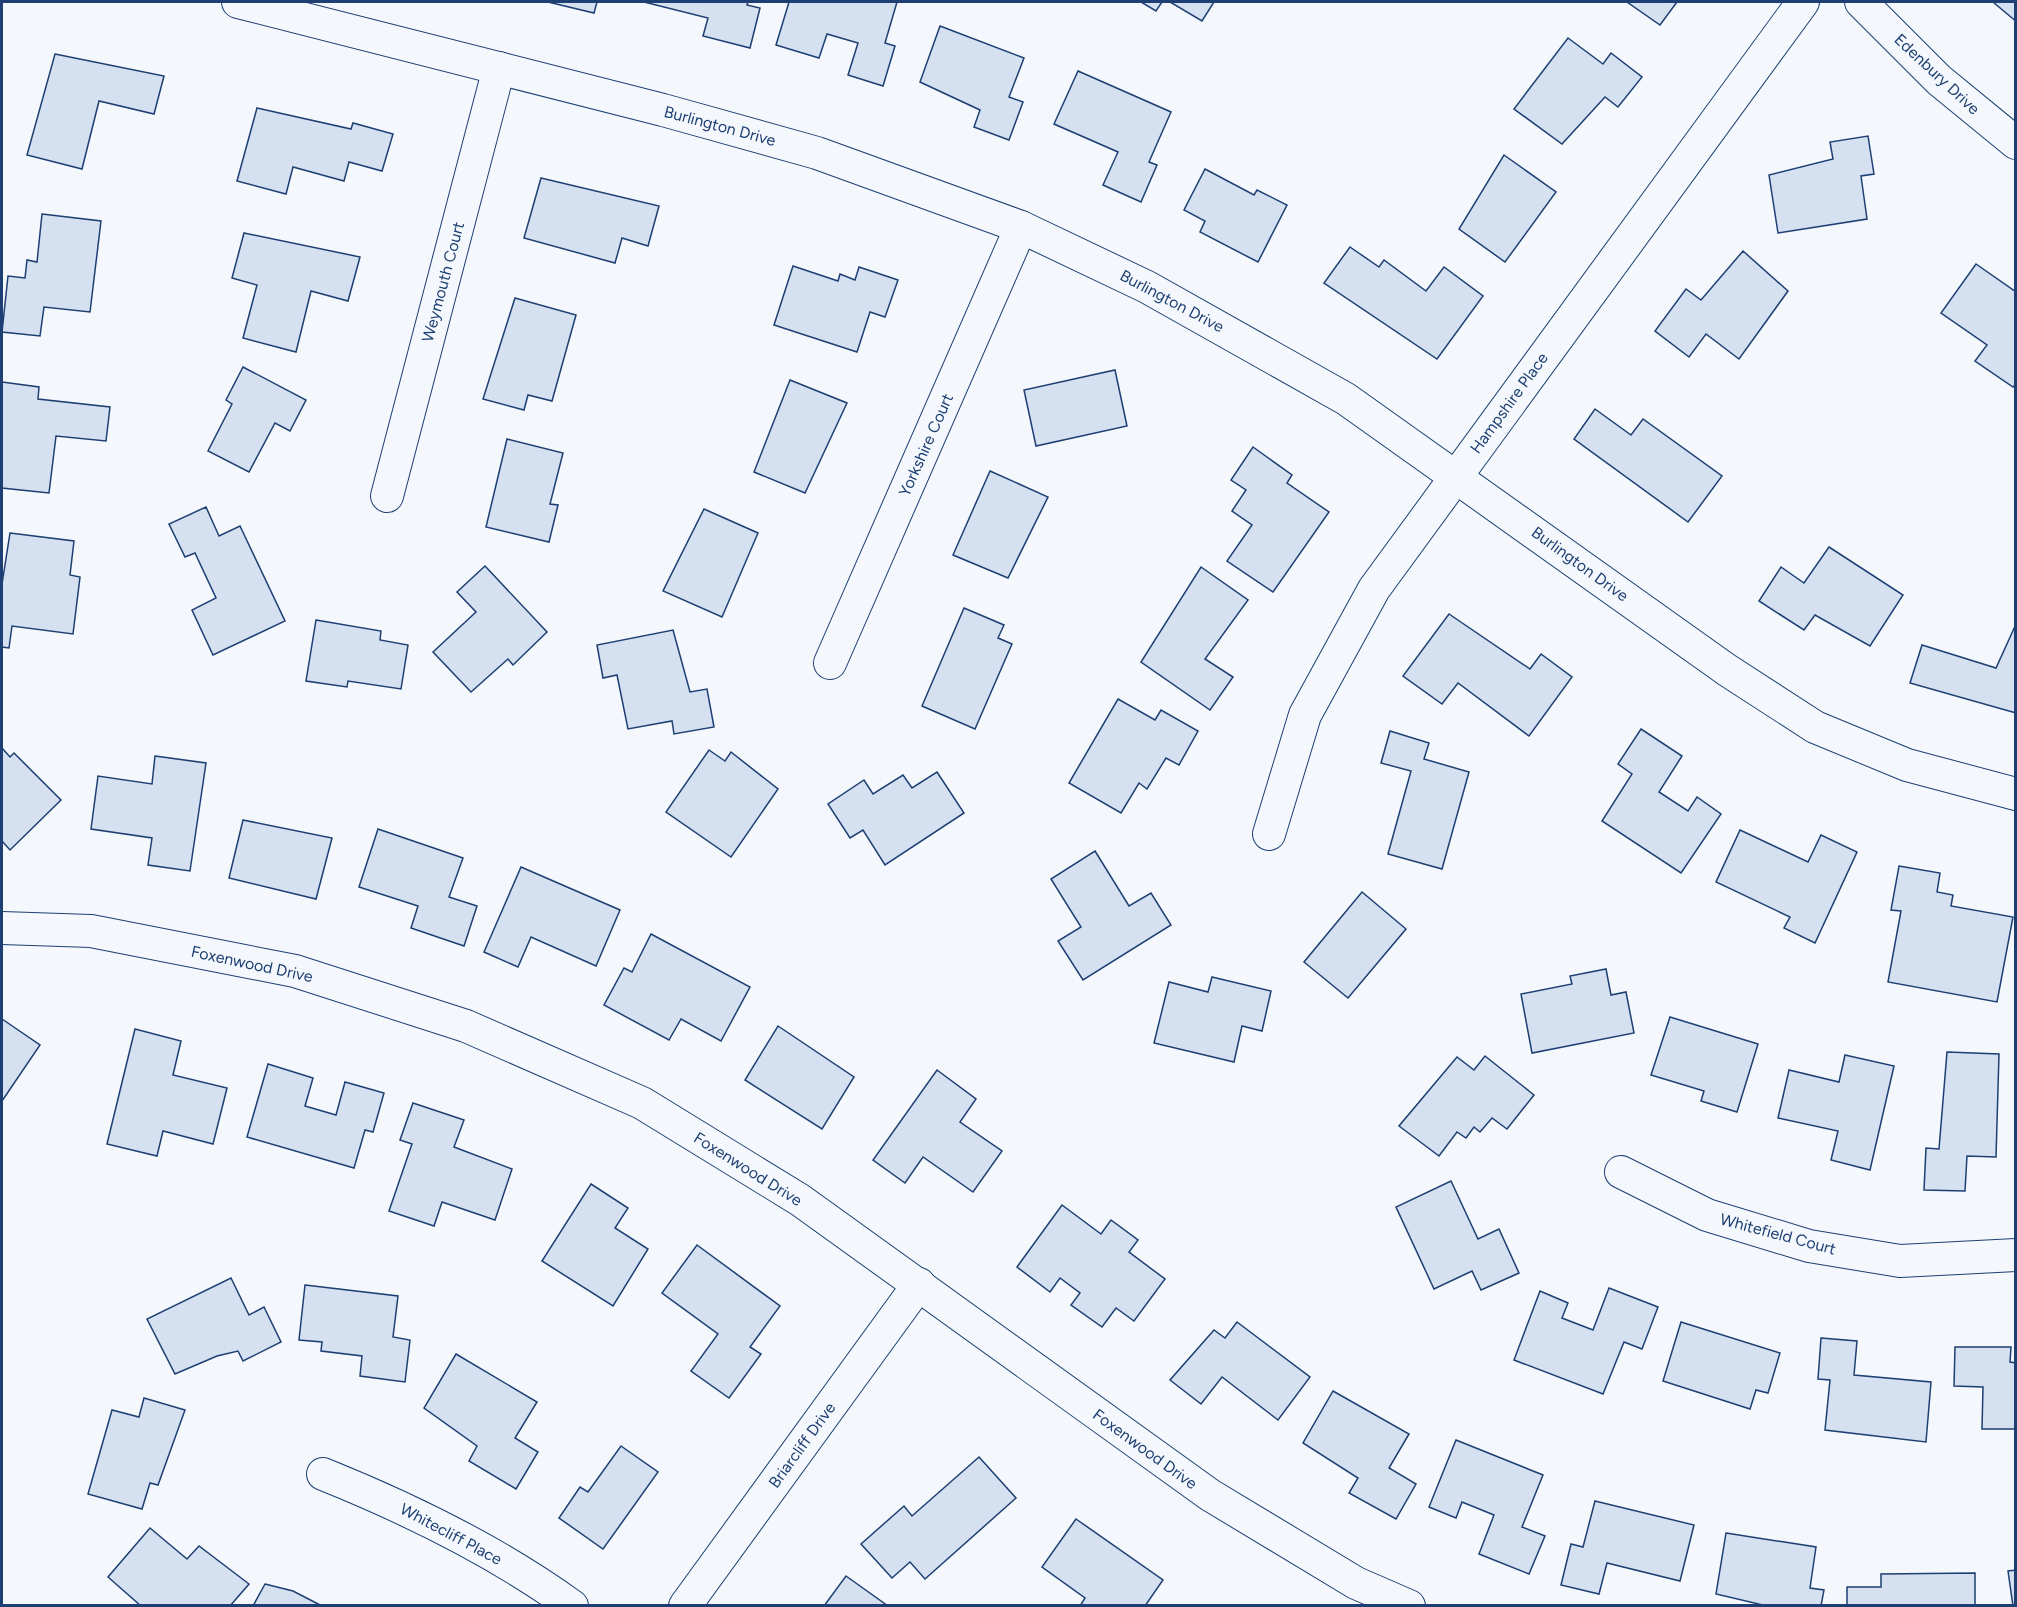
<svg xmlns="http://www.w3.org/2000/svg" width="2017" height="1607" font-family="Figtree,sans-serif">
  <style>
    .building { fill: #d5e0f0; stroke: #1d3f73; stroke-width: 1.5 }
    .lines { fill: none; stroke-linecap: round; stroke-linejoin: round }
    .street-casing { stroke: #1d3f73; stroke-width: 34 }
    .street { stroke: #f4f7fb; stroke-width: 32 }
    .labels { text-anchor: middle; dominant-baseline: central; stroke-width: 4.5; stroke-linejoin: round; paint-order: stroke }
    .street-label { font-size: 16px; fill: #1d3f73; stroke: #f4f7fb }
  </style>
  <rect width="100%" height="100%" fill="#f4f7fb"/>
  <g class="building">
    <polygon points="548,2 597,2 594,13"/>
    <polygon points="644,2 748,2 747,5 760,8 750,48 703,36 708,18"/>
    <polygon points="789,2 897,2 885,43 895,46 883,86 848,75 858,43 827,34 819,58 776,45"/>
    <polygon points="1141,2 1162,2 1156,11"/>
    <polygon points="1170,2 1214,2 1202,21"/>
    <polygon points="1627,2 1677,2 1660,25"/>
    <polygon points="1993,2 2016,2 2016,21 2012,18"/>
    <polygon points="940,26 1024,58 1009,97 1023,102 1009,140 974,127 980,110 920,82"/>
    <polygon points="1568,38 1603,64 1611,53 1642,77 1618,107 1605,97 1562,144 1514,109"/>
    <polygon points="55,54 164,76 154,114 99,101 82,169 27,155"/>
    <polygon points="1078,71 1171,112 1149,162 1157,165 1141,202 1103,185 1118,152 1054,124"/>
    <polygon points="257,108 351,129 353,123 393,134 382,171 349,162 344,181 293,167 286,194 237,181"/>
    <polygon points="1868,136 1874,174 1861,176 1867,219 1778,233 1769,175 1833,159 1830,142"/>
    <polygon points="1504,155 1556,192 1505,262 1459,229"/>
    <polygon points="1205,169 1254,195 1257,190 1287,205 1258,262 1200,232 1205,221 1184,210"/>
    <polygon points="541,178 659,206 648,246 622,238 615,263 524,238"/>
    <polygon points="42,214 101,221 90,312 44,307 40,336 2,332 8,276 25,278 27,260 37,262"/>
    <polygon points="244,233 360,257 348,301 311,291 296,352 243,338 257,285 232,278"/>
    <polygon points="1350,247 1379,267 1384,260 1426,291 1444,267 1483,296 1437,359 1324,283"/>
    <polygon points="1743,251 1788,291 1739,359 1706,334 1689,357 1655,331 1686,289 1701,300"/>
    <polygon points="1976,264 2016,292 2016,384 2013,387 1975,361 1987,345 1941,313"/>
    <polygon points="793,266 838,281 840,274 855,280 859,267 898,280 885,317 870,312 857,352 774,325"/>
    <polygon points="515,298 576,315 552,401 528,395 524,410 483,399"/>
    <polygon points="243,367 306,400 290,431 275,423 249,472 208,451 232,404 226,400"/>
    <polygon points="1115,370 1127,426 1036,446 1024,390"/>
    <polygon points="790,380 847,403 805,493 754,472"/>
    <polygon points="2,382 39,387 38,399 110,407 106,441 56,436 49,493 2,488"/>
    <polygon points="1595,409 1631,435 1643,419 1722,476 1688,522 1574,439"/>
    <polygon points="507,439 563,453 550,504 558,505 549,542 486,527"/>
    <polygon points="1253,447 1292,475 1287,483 1329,512 1273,592 1227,561 1252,525 1232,511 1246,490 1231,480"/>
    <polygon points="990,471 1048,497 1008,578 953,555"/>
    <polygon points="206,507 219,536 240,526 285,621 213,655 192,610 216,598 195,553 185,557 169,524"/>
    <polygon points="704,509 758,533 722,617 663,591"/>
    <polygon points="10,533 74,541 70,575 80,577 73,634 12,626 9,648 2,647 2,584"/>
    <polygon points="1829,547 1903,595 1870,646 1815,615 1804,630 1759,601 1781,567 1804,583"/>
    <polygon points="485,566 547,632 513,665 508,659 471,692 433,652 476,612 457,592"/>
    <polygon points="1201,567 1248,600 1205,659 1233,677 1210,710 1141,662"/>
    <polygon points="964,608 1004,625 998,638 1012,644 975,729 922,706"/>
    <polygon points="1449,614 1530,669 1541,654 1572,677 1529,736 1458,683 1442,704 1403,676"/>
    <polygon points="316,620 381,631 380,640 408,645 401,689 348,681 347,687 306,681"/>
    <polygon points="2016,624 2016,713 1910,683 1922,645 1996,668"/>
    <polygon points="673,630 690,692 707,689 714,727 674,734 672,721 628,729 617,675 603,678 597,645"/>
    <polygon points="1118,699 1155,720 1161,710 1198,731 1179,765 1166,758 1147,789 1139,783 1121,813 1069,783"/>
    <polygon points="1641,729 1682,756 1659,792 1688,811 1697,797 1721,814 1681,873 1602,821 1632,774 1618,764"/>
    <polygon points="1390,731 1429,743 1424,759 1469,772 1442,869 1388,854 1411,771 1381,763"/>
    <polygon points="2,748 10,757 14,753 61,800 10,850 2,841"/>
    <polygon points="709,750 725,761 731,752 778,789 731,857 666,812"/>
    <polygon points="155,756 206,763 190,871 148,865 152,838 91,829 98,776 152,784"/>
    <polygon points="937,772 964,813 885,865 863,830 850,838 828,804 864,780 873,794 903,775 912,788"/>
    <polygon points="243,820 332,838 316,899 229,878"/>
    <polygon points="378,829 463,858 449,897 477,906 464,946 411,928 418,906 359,887"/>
    <polygon points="1740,830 1808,862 1821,835 1857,852 1815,943 1784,928 1790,917 1716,882"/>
    <polygon points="1095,851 1129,906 1151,893 1171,925 1083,980 1058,941 1081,927 1051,879"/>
    <polygon points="1899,866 1940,873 1937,892 1953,895 1951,906 2013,917 1997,1002 1888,982 1901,911 1891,910"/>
    <polygon points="521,867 620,910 596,966 531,937 518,967 484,952"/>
    <polygon points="1362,892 1406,929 1348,998 1304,962"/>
    <polygon points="651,934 750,987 721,1041 681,1019 669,1040 604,1005 624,968 632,972"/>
    <polygon points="1606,969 1611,995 1626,992 1634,1033 1532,1053 1521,994 1572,984 1570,976"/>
    <polygon points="1212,977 1271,991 1262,1031 1242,1026 1234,1062 1154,1043 1169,982 1208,992"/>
    <polygon points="1670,1017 1758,1044 1737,1112 1701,1101 1704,1091 1651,1075"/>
    <polygon points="2,1019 40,1045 2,1101"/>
    <polygon points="778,1026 854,1077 822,1129 745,1080"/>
    <polygon points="135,1029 181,1041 173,1075 227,1088 213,1144 163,1131 157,1156 107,1144"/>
    <polygon points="1947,1052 1999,1054 1996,1157 1967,1156 1965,1191 1924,1190 1926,1148 1939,1149"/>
    <polygon points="1845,1055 1894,1066 1870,1170 1831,1160 1838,1131 1778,1118 1789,1070 1839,1082"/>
    <polygon points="1485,1056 1534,1095 1507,1129 1492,1118 1480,1132 1474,1127 1466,1138 1457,1132 1439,1156 1399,1126 1457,1057 1474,1070"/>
    <polygon points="268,1064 313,1078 305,1106 336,1115 345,1082 384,1093 373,1132 365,1130 354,1168 247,1137"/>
    <polygon points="937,1070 976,1099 960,1122 1002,1151 973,1192 923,1157 905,1183 873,1160"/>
    <polygon points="413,1103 464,1120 454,1147 512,1169 495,1220 442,1202 434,1226 389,1211 412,1144 400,1140"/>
    <polygon points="1451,1181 1478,1239 1499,1229 1519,1273 1481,1290 1472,1271 1434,1289 1396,1207"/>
    <polygon points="591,1184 628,1208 615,1228 648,1249 613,1306 542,1261"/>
    <polygon points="1062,1205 1101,1234 1111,1220 1138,1240 1129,1252 1165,1279 1134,1321 1116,1308 1102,1327 1071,1305 1080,1293 1060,1278 1050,1292 1017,1267"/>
    <polygon points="697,1245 780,1306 750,1347 761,1354 729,1398 691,1371 718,1334 662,1293"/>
    <polygon points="231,1278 249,1315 264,1307 281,1342 243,1361 238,1351 217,1356 175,1374 147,1319"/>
    <polygon points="305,1285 398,1296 393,1337 410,1340 405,1382 360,1376 362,1356 321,1351 322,1342 299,1340"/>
    <polygon points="1609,1288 1658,1307 1642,1349 1624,1342 1603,1394 1514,1360 1540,1291 1568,1303 1562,1318 1593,1330"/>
    <polygon points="1237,1322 1310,1377 1278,1420 1222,1377 1201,1404 1170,1380 1214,1330 1225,1338"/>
    <polygon points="1681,1322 1780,1353 1768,1393 1756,1390 1750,1409 1663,1381"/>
    <polygon points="1821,1338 1857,1341 1854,1375 1931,1382 1926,1442 1825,1430 1830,1380 1818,1379"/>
    <polygon points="1955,1347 2011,1347 2010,1362 2016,1363 2016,1429 1982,1429 1983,1387 1954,1386"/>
    <polygon points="456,1354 537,1402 515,1438 538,1452 516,1489 469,1461 477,1446 424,1408"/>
    <polygon points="1333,1391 1409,1434 1389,1468 1416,1484 1396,1519 1349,1493 1358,1478 1303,1443"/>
    <polygon points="144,1398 185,1410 158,1485 150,1483 142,1509 88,1494 112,1410 139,1417"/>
    <polygon points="1456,1440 1543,1475 1522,1527 1545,1536 1529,1574 1479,1554 1494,1515 1462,1502 1456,1518 1429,1507"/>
    <polygon points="621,1446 658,1472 603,1549 559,1518 580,1487 588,1492"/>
    <polygon points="979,1457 1016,1498 925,1579 910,1562 892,1578 861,1544 904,1506 912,1516"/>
    <polygon points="1595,1501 1694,1525 1680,1581 1607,1563 1599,1594 1561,1585 1571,1544 1583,1547"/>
    <polygon points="1076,1519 1163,1580 1145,1606 1080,1606 1085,1598 1042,1567"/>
    <polygon points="150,1528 187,1559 199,1546 249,1584 230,1606 141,1606 108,1577"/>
    <polygon points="1726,1533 1816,1547 1810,1588 1824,1590 1821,1606 1767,1606 1716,1594"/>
    <polygon points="2016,1570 2016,1606 2013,1606 2008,1571"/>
    <polygon points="1975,1573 1975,1606 1847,1606 1847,1587 1881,1587 1881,1574"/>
    <polygon points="846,1576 888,1606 824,1606"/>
    <polygon points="265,1584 293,1591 322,1606 253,1606"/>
  </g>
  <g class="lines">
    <g class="street-casing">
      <g id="street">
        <polyline points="238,2 663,110 817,153 1021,227 1147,287 1346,399 1727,670 1815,727 1907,765 2016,794"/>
        <polyline points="1861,2 1939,80 2016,143"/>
        <polyline points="387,496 499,68"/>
        <polyline points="830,663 1021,227"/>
        <polyline points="1269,834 1305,715 1374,589 1803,2"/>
        <polyline points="2,928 91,931 295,971 466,1026 642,1103 800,1200 1210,1495 1356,1583 1409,1606"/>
        <polyline points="1621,1172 1707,1215 1809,1246 1900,1261 2016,1255"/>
        <path d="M 323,1474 C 410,1509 496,1551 572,1606"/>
        <polyline points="685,1606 919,1284"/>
      </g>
    </g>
    <use href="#street" class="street"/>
  </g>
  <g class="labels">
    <g class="street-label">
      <text transform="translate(1937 74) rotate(43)">Edenbury Drive</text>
      <text transform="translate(720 126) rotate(15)">Burlington Drive</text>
      <text transform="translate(443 282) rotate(-75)">Weymouth Court</text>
      <text transform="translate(1172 301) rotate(28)">Burlington Drive</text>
      <text transform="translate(1509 403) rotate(-54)">Hampshire Place</text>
      <text transform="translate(926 445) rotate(-66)">Yorkshire Court</text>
      <text transform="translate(1580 564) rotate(36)">Burlington Drive</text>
      <text transform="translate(252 964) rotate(12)">Foxenwood Drive</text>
      <text transform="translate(748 1169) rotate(32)">Foxenwood Drive</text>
      <text transform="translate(1778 1234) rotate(15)">Whitefield Court</text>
      <text transform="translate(802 1445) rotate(-54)">Briarcliff Drive</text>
      <text transform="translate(1145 1449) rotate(36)">Foxenwood Drive</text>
      <text transform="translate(451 1534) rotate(28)">Whitecliff Place</text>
    </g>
  </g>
  <rect width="2017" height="1607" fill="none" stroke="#1d3f73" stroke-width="6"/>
</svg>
